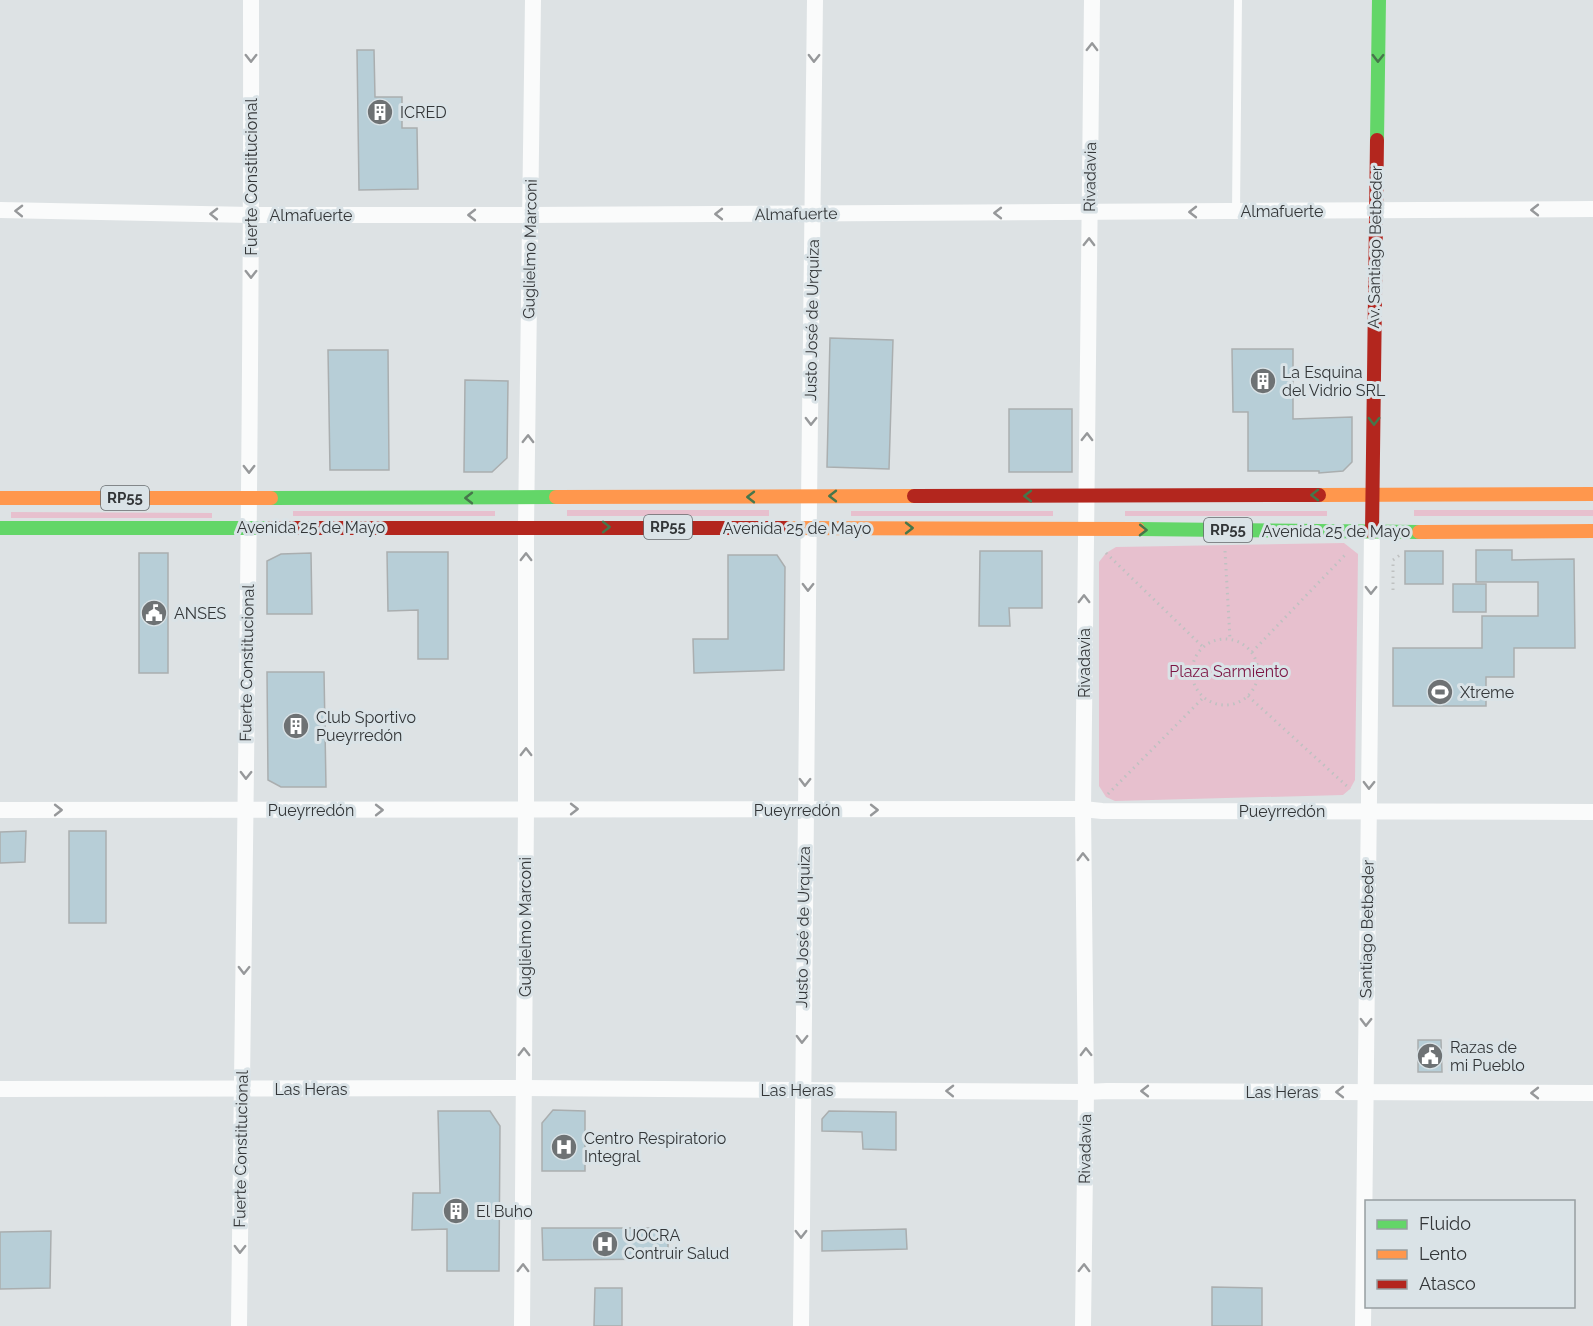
<svg xmlns="http://www.w3.org/2000/svg" width="1593" height="1326" font-family="Raleway,sans-serif">
  <style>
    .green { fill: #e7c0ce }
    .building { fill: #b7ced7; stroke: #aaaeaf; stroke-width: 1.5 }
    .lines { fill: none; stroke-linecap: round; stroke-linejoin: round }
    .path { stroke: #bfc1c1; stroke-width: 3; stroke-dasharray: 1.5 4.5; stroke-linecap: butt }
    .lane { stroke: #fafbfb; stroke-width: 8 }
    .street { stroke: #fafbfb; stroke-width: 16 }
    .fast { stroke: #63d668; stroke-width: 14 }
    .slow { stroke: #ff974d; stroke-width: 14 }
    .jam { stroke: #b3261e; stroke-width: 14 }
    .oneway { stroke: #96989a }
    .oneway2 { stroke: #46764b }
    .labels { text-anchor: middle; dominant-baseline: central; stroke-width: 6; stroke-linejoin: round; paint-order: stroke }
    .shield { fill: #dae3e7; stroke: #656a6c; stroke-width: 1.5 }
    .shield-label { font-size: 15px; font-weight: bold; fill: #333638 }
    .poi-label { font-size: 16px; fill: #333638; stroke: #dae3e7; text-anchor: start }
    .street-label { font-size: 16px; fill: #333638; stroke: #dae3e7 }
    .park-label { font-size: 16px; fill: #7c1443; stroke: #dae3e7 }
  </style>
  <rect width="100%" height="100%" fill="#dde2e4"/>
  <g class="green">
    <rect x="567" y="510" width="202" height="6"/>
    <rect x="1414" y="510" width="179" height="6"/>
    <rect x="293" y="511" width="202" height="5"/>
    <rect x="851" y="511" width="202" height="5"/>
    <rect x="1125" y="511" width="202" height="5"/>
    <polygon points="11,512 212,513 212,518 11,518"/>
    <polygon points="1344,543 1358,554 1355,780 1350,789 1343,795 1115,801 1106,797 1099,786 1099,562 1106,553 1116,547"/>
  </g>
  <g class="building">
    <polygon points="357,50 374,50 375,97 402,97 402,128 417,128 418,189 359,190"/>
    <polygon points="830,338 893,340 889,469 827,467"/>
    <polygon points="1232,349 1293,349 1293,419 1352,417 1352,462 1343,471 1319,473 1319,471 1248,471 1248,412 1233,412"/>
    <polygon points="328,350 388,350 389,470 330,470"/>
    <polygon points="465,380 508,381 507,458 492,472 464,472"/>
    <rect x="1009" y="409" width="63" height="63"/>
    <polygon points="1476,550 1512,550 1512,560 1574,559 1575,648 1514,648 1514,677 1486,677 1486,706 1393,706 1393,648 1482,648 1482,616 1538,616 1538,582 1476,582"/>
    <polygon points="980,551 1042,551 1042,608 1009,608 1010,626 979,626"/>
    <rect x="1405" y="551" width="38" height="33"/>
    <polygon points="387,552 448,552 448,659 418,659 418,610 388,611"/>
    <rect x="139" y="553" width="29" height="120"/>
    <polygon points="311,553 312,614 267,614 267,561 281,554"/>
    <polygon points="728,555 777,555 785,567 784,670 694,673 693,639 728,639"/>
    <rect x="1453" y="584" width="33" height="28"/>
    <polygon points="267,672 324,672 326,787 281,787 268,780"/>
    <polygon points="26,831 25,862 0,863 0,832"/>
    <rect x="69" y="831" width="37" height="92"/>
    <polygon points="1418,1040 1441,1040 1442,1072 1418,1072"/>
    <polygon points="553,1110 585,1111 585,1171 542,1171 542,1123"/>
    <polygon points="438,1111 490,1111 500,1126 499,1271 447,1271 447,1229 412,1230 413,1193 440,1193"/>
    <polygon points="829,1111 896,1112 896,1150 863,1149 862,1132 822,1131 822,1119"/>
    <polygon points="542,1228 668,1228 668,1259 543,1260"/>
    <polygon points="906,1229 907,1249 822,1251 822,1231"/>
    <polygon points="51,1231 50,1288 0,1289 0,1232"/>
    <polygon points="1212,1287 1262,1288 1262,1326 1212,1326"/>
    <polygon points="595,1288 622,1288 622,1326 594,1326"/>
  </g>
  <g class="lines">
    <g class="path">
      <polyline points="1225,551 1230,639"/>
      <polyline points="1106,553 1203,647"/>
      <polyline points="1393,590 1393,560 1400,555"/>
      <circle cx="1225" cy="672" r="33"/>
      <polyline points="1252,652 1346,554"/>
      <polyline points="1248,696 1350,789"/>
      <polyline points="1108,794 1203,698"/>
    </g>
    <polyline class="lane" points="1236,212 1238,0"/>
    <g class="street">
      <polyline points="0,210 251,215 530,215 1593,209"/>
      <polyline points="0,810 1083,809 1102,811 1593,812"/>
      <polyline points="0,1089 524,1088 1086,1092 1107,1091 1593,1093"/>
      <path d="M 239,1326 C 244,884 252,442 251,0"/>
      <polyline points="522,1326 526,809 526,527 533,0"/>
      <path d="M 801,1326 C 802,884 811,442 815,0"/>
      <polyline points="1083,1326 1086,1092 1083,809 1092,0"/>
      <polyline points="1363,1326 1372,532"/>
    </g>
    <g class="fast">
      <polyline points="1377,140 1379,0"/>
      <polyline points="271,498 556,497"/>
      <polyline points="0,528 270,528"/>
      <polyline points="1138,529 1419,532"/>
    </g>
    <g class="slow">
      <polyline points="1319,495 1593,494"/>
      <polyline points="556,497 914,496"/>
      <polyline points="0,498 271,498"/>
      <polyline points="786,528 1138,529"/>
      <polyline points="1419,532 1593,531"/>
    </g>
    <g class="jam">
      <polyline points="914,496 1319,495"/>
      <polyline points="270,528 786,528"/>
      <polyline points="1372,532 1377,140"/>
    </g>
  </g>
  <defs><path id="oneway-chevron" d="M-2-3.5L2.5 0L-2 3.5" fill="none" stroke-width="1.6" stroke-linecap="round" stroke-linejoin="round" transform="scale(1.5)"/></defs>
  <g class="oneway">
    <use href="#oneway-chevron" transform="translate(1092 47) rotate(-89)"/>
    <use href="#oneway-chevron" transform="translate(251 58) rotate(90)"/>
    <use href="#oneway-chevron" transform="translate(814 58) rotate(91)"/>
    <use href="#oneway-chevron" transform="translate(1535 210) rotate(180)"/>
    <use href="#oneway-chevron" transform="translate(19 211) rotate(-179)"/>
    <use href="#oneway-chevron" transform="translate(1193 212) rotate(180)"/>
    <use href="#oneway-chevron" transform="translate(998 213) rotate(180)"/>
    <use href="#oneway-chevron" transform="translate(214 214) rotate(-179)"/>
    <use href="#oneway-chevron" transform="translate(719 214) rotate(180)"/>
    <use href="#oneway-chevron" transform="translate(472 215) rotate(-180)"/>
    <use href="#oneway-chevron" transform="translate(1089 242) rotate(-89)"/>
    <use href="#oneway-chevron" transform="translate(251 274) rotate(90)"/>
    <use href="#oneway-chevron" transform="translate(811 421) rotate(91)"/>
    <use href="#oneway-chevron" transform="translate(1087 437) rotate(-89)"/>
    <use href="#oneway-chevron" transform="translate(528 439) rotate(-89)"/>
    <use href="#oneway-chevron" transform="translate(249 469) rotate(90)"/>
    <use href="#oneway-chevron" transform="translate(526 557) rotate(-90)"/>
    <use href="#oneway-chevron" transform="translate(808 587) rotate(91)"/>
    <use href="#oneway-chevron" transform="translate(1371 590) rotate(91)"/>
    <use href="#oneway-chevron" transform="translate(1084 599) rotate(-90)"/>
    <use href="#oneway-chevron" transform="translate(526 752) rotate(-90)"/>
    <use href="#oneway-chevron" transform="translate(246 775) rotate(91)"/>
    <use href="#oneway-chevron" transform="translate(805 782) rotate(91)"/>
    <use href="#oneway-chevron" transform="translate(1369 785) rotate(91)"/>
    <use href="#oneway-chevron" transform="translate(574 809)"/>
    <use href="#oneway-chevron" transform="translate(58 810)"/>
    <use href="#oneway-chevron" transform="translate(379 810)"/>
    <use href="#oneway-chevron" transform="translate(874 810)"/>
    <use href="#oneway-chevron" transform="translate(1083 857) rotate(-91)"/>
    <use href="#oneway-chevron" transform="translate(244 970) rotate(91)"/>
    <use href="#oneway-chevron" transform="translate(1366 1022) rotate(91)"/>
    <use href="#oneway-chevron" transform="translate(802 1039) rotate(91)"/>
    <use href="#oneway-chevron" transform="translate(524 1052) rotate(-90)"/>
    <use href="#oneway-chevron" transform="translate(1086 1052) rotate(-91)"/>
    <use href="#oneway-chevron" transform="translate(950 1091) rotate(-179)"/>
    <use href="#oneway-chevron" transform="translate(1145 1091) rotate(-180)"/>
    <use href="#oneway-chevron" transform="translate(1340 1092) rotate(-180)"/>
    <use href="#oneway-chevron" transform="translate(1535 1093) rotate(-180)"/>
    <use href="#oneway-chevron" transform="translate(801 1234) rotate(90)"/>
    <use href="#oneway-chevron" transform="translate(240 1249) rotate(91)"/>
    <use href="#oneway-chevron" transform="translate(523 1268) rotate(-89)"/>
    <use href="#oneway-chevron" transform="translate(1084 1268) rotate(-89)"/>
  </g>
  <g class="oneway2">
    <use href="#oneway-chevron" transform="translate(1378 58) rotate(91)"/>
    <use href="#oneway-chevron" transform="translate(1374 421) rotate(90)"/>
    <use href="#oneway-chevron" transform="translate(1315 495) rotate(180)"/>
    <use href="#oneway-chevron" transform="translate(833 496) rotate(180)"/>
    <use href="#oneway-chevron" transform="translate(1028 496) rotate(180)"/>
    <use href="#oneway-chevron" transform="translate(751 497) rotate(180)"/>
    <use href="#oneway-chevron" transform="translate(469 498) rotate(180)"/>
    <use href="#oneway-chevron" transform="translate(606 527)"/>
    <use href="#oneway-chevron" transform="translate(909 528)"/>
    <use href="#oneway-chevron" transform="translate(1143 530) rotate(1)"/>
  </g>
  <defs>
    <g id="building-disc" transform="scale(1.35)"><circle r="9.5" fill="#6e7274" stroke="#dae3e7"/><path d="M-4-6H4V6H1V3H-1V6H-4ZM-2.5-4.3h1.7v1.8h-1.7ZM.8-4.3h1.7v1.8H.8ZM-2.5-1h1.7V.8h-1.7ZM.8-1h1.7V.8H.8Z" fill="#fff"/></g>
    <g id="civic-disc" transform="scale(1.35)"><circle r="9.5" fill="#6e7274" stroke="#dae3e7"/><path d="M-.6-6.5H3V-4.5H.6V-3L4-1V1h2V6H-6V1h2V-1L-.6-3ZM-1.2 2.5V6h2.4V2.5Z" fill="#fff"/></g>
    <g id="stadium-disc" transform="scale(1.35)"><circle r="9.5" fill="#6e7274" stroke="#dae3e7"/><path d="M0-5a6.5 5 0 1 0 0 10a6.5 5 0 1 0 0-10ZM-3.5-1.8h7v3.6h-7Z" fill="#fff"/></g>
    <g id="hospital-disc" transform="scale(1.35)"><circle r="9.5" fill="#6e7274" stroke="#dae3e7"/><path d="M-5-5h3v3.5h4V-5h3V5h-3V1.5h-4V5h-3Z" fill="#fff"/></g>
  </defs>
  <g fill-rule="evenodd">
    <use href="#building-disc" x="380" y="112"/>
    <use href="#building-disc" x="1263" y="381"/>
    <use href="#civic-disc" x="154" y="613"/>
    <use href="#stadium-disc" x="1440" y="692"/>
    <use href="#building-disc" x="296" y="726"/>
    <use href="#civic-disc" x="1430" y="1056"/>
    <use href="#hospital-disc" x="564" y="1147"/>
    <use href="#building-disc" x="456" y="1211"/>
    <use href="#hospital-disc" x="605" y="1244"/>
  </g>
  <g class="labels">
    <g class="shield">
      <rect x="101" y="486" width="48" height="24" rx="4.5"/>
      <rect x="644" y="515" width="48" height="24" rx="4.5"/>
      <rect x="1204" y="518" width="48" height="24" rx="4.5"/>
    </g>
    <g class="shield-label">
      <text x="125" y="498">RP55</text>
      <text x="668" y="527">RP55</text>
      <text x="1228" y="530">RP55</text>
    </g>
    <g class="poi-label">
      <text x="400" y="112">ICRED</text>
      <text x="1282" y="372">La Esquina<tspan x="1282" dy="18">del Vidrio SRL</tspan></text>
      <text x="174" y="613">ANSES</text>
      <text x="1460" y="692">Xtreme</text>
      <text x="316" y="717">Club Sportivo<tspan x="316" dy="18">Pueyrredón</tspan></text>
      <text x="1450" y="1047">Razas de<tspan x="1450" dy="18">mi Pueblo</tspan></text>
      <text x="584" y="1138">Centro Respiratorio<tspan x="584" dy="18">Integral</tspan></text>
      <text x="476" y="1211">El Buho</text>
      <text x="624" y="1235">UOCRA<tspan x="624" dy="18">Contruir Salud</tspan></text>
    </g>
    <g class="street-label">
      <text transform="translate(251 177) rotate(-90)">Fuerte Constitucional</text>
      <text transform="translate(1090 177) rotate(-89)">Rivadavia</text>
      <text x="1282" y="211">Almafuerte</text>
      <text transform="translate(796 214) rotate(-1)">Almafuerte</text>
      <text x="311" y="215">Almafuerte</text>
      <text transform="translate(1375 247) rotate(-89)">Av. Santiago Betbeder</text>
      <text transform="translate(530 249) rotate(-89)">Guglielmo Marconi</text>
      <text transform="translate(812 320) rotate(-89)">Justo José de Urquiza</text>
      <text x="311" y="527">Avenida 25 de Mayo</text>
      <text x="797" y="528">Avenida 25 de Mayo</text>
      <text x="1336" y="531">Avenida 25 de Mayo</text>
      <text transform="translate(247 663) rotate(-89)">Fuerte Constitucional</text>
      <text transform="translate(1084 663) rotate(-90)">Rivadavia</text>
      <text x="311" y="810">Pueyrredón</text>
      <text x="797" y="810">Pueyrredón</text>
      <text x="1282" y="811">Pueyrredón</text>
      <text transform="translate(525 927) rotate(-90)">Guglielmo Marconi</text>
      <text transform="translate(803 927) rotate(-89)">Justo José de Urquiza</text>
      <text transform="translate(1367 929) rotate(-89)">Santiago Betbeder</text>
      <text x="311" y="1089">Las Heras</text>
      <text x="797" y="1090">Las Heras</text>
      <text x="1282" y="1092">Las Heras</text>
      <text transform="translate(241 1149) rotate(-89)">Fuerte Constitucional</text>
      <text transform="translate(1085 1149) rotate(-89)">Rivadavia</text>
    </g>
    <g class="park-label">
      <text x="1229" y="671">Plaza Sarmiento</text>
    </g>
  </g>
  <rect x="1365" y="1200" width="210" height="108" fill="#dae3e7" stroke="#979ea1" stroke-width="1.5"/>
  <rect x="1377" y="1220" width="30" height="9" fill="#63d668" stroke="#979ea1" stroke-width="1.5"/>
  <text x="1419" y="1230" font-size="18" fill="#333638">Fluido</text>
  <rect x="1377" y="1250" width="30" height="9" fill="#ff974d" stroke="#979ea1" stroke-width="1.5"/>
  <text x="1419" y="1260" font-size="18" fill="#333638">Lento</text>
  <rect x="1377" y="1280" width="30" height="9" fill="#b3261e" stroke="#979ea1" stroke-width="1.5"/>
  <text x="1419" y="1290" font-size="18" fill="#333638">Atasco</text>
</svg>
